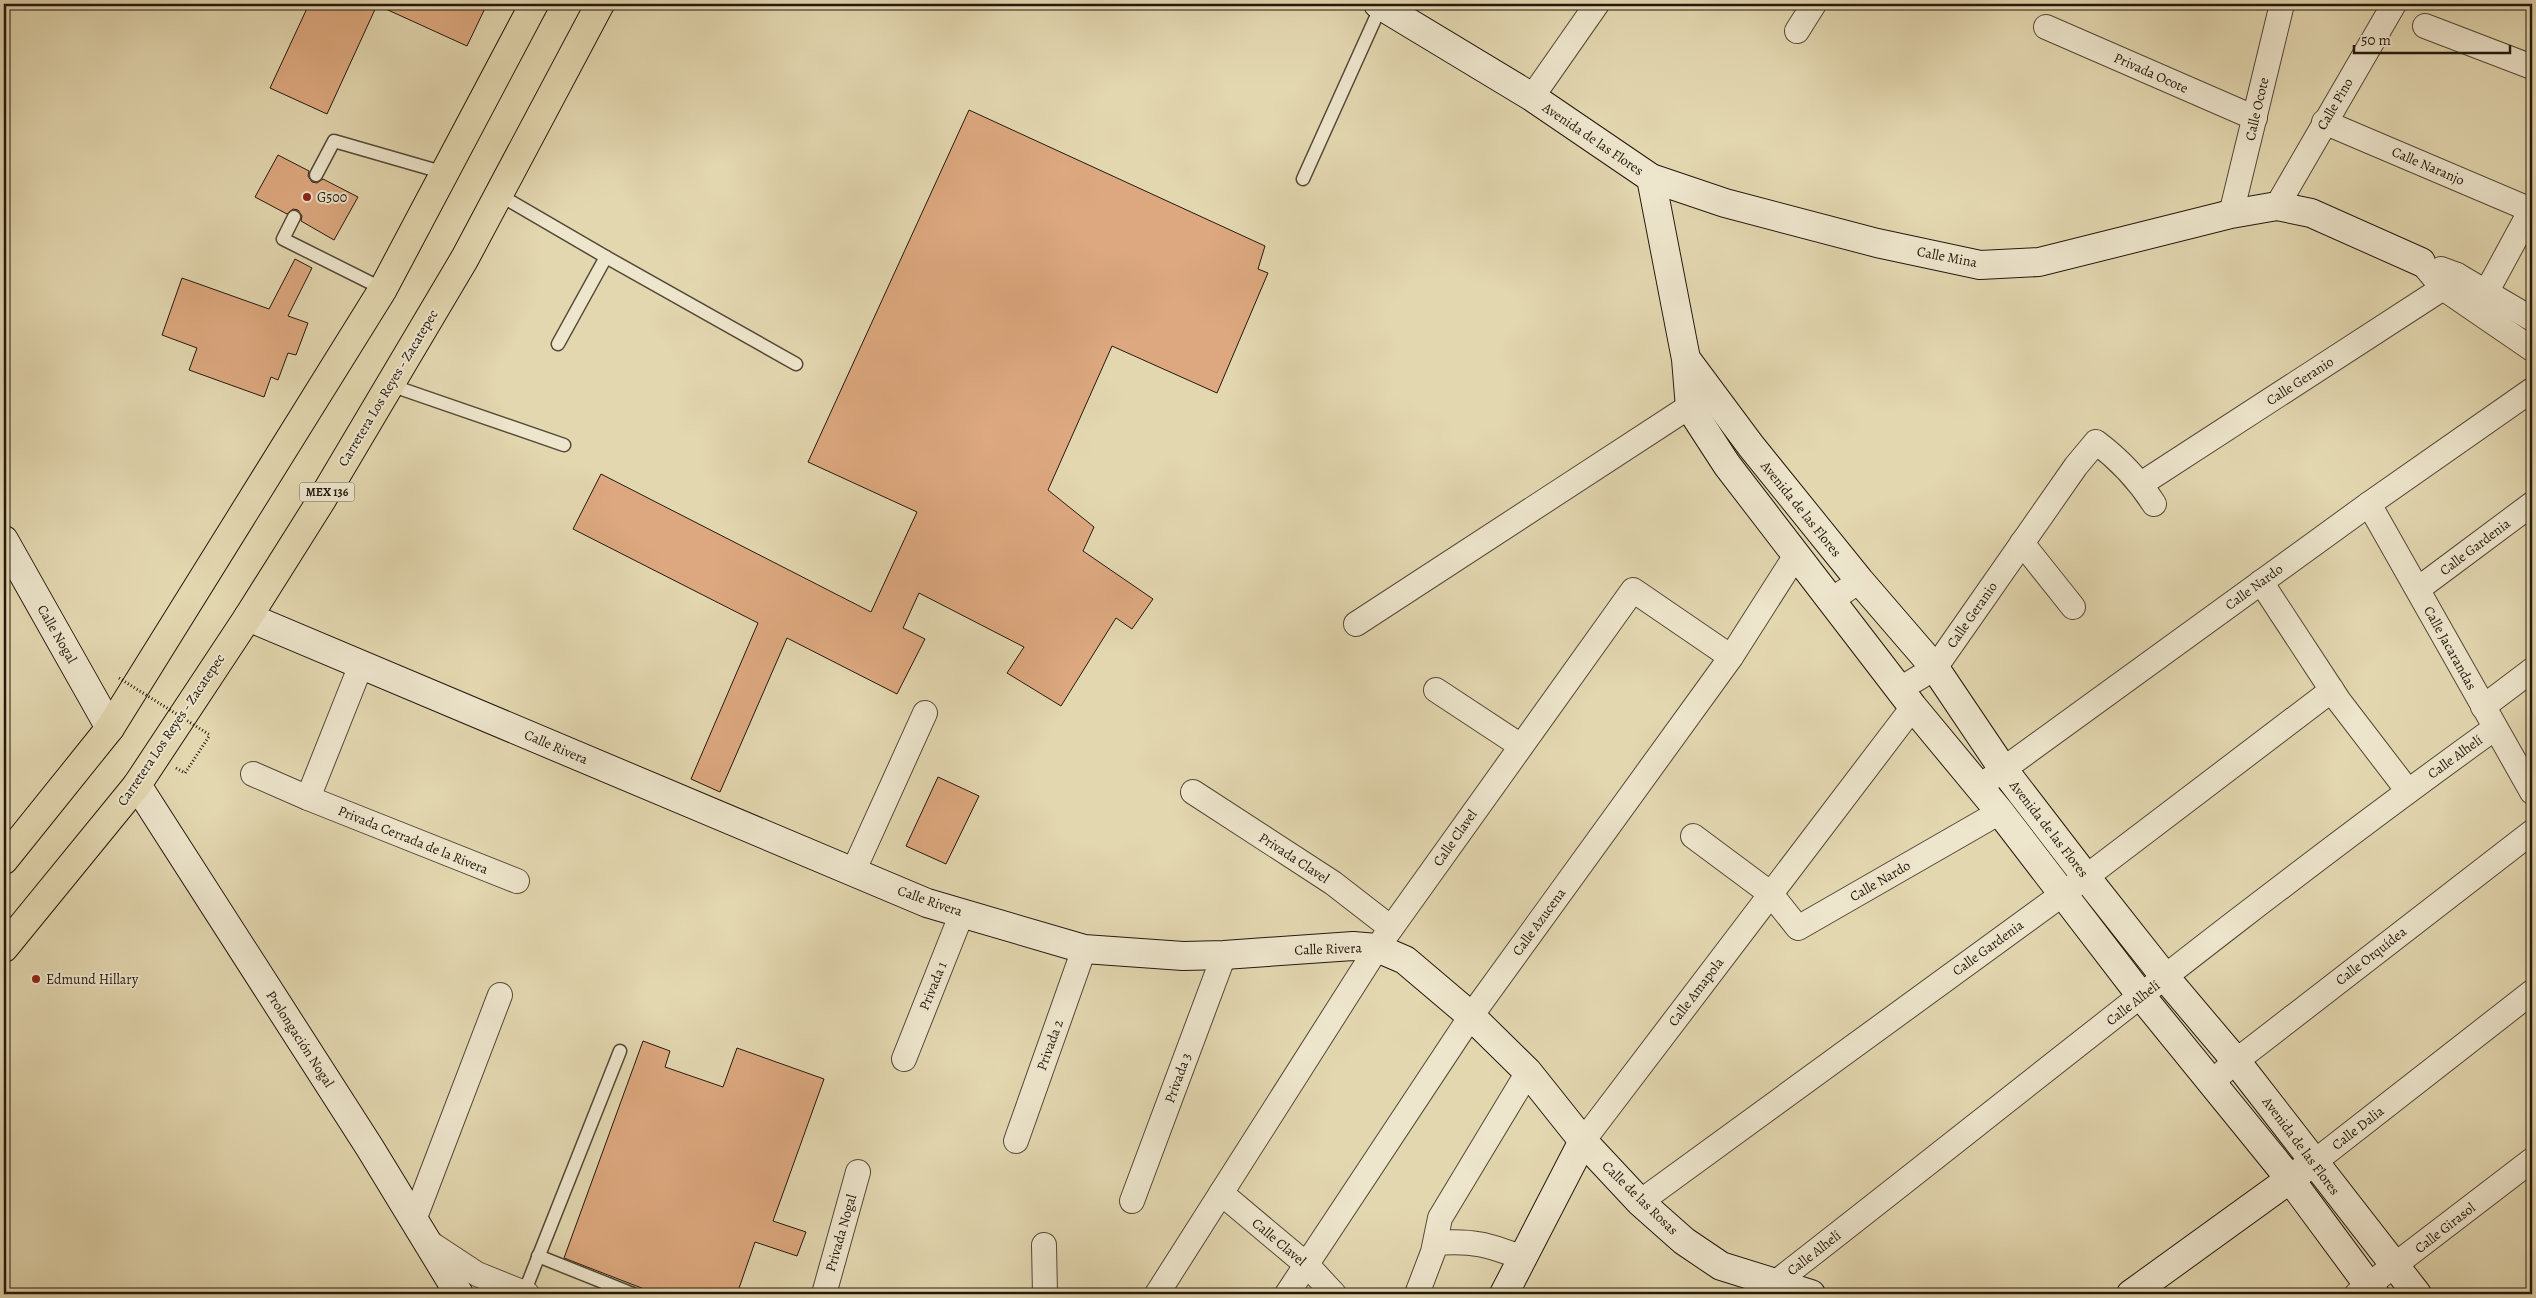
<svg xmlns="http://www.w3.org/2000/svg" width="2536" height="1298" font-family="Alegreya,serif">
  <style>
    .building { fill: #dda87f; stroke: #24190d }
    .lines { fill: none; stroke-linecap: round; stroke-linejoin: round }
    .lane-casing { stroke: #544836; stroke-width: 15 }
    .street-casing { stroke: #544836; stroke-width: 26 }
    .secondary-casing { stroke: #24190d; stroke-width: 30 }
    .primary-casing { stroke: #24190d; stroke-width: 30 }
    .path { stroke: #24190d; stroke-width: 3; stroke-dasharray: 1 2.5; stroke-linecap: butt }
    .lane { stroke: #ede5cc; stroke-width: 12 }
    .street { stroke: #ede5cc; stroke-width: 24 }
    .secondary { stroke: #ede5cc; stroke-width: 28 }
    .primary { stroke: #e3d7b0; stroke-width: 28 }
    .path-bridge { stroke: #24190d; stroke-width: 3; stroke-dasharray: 1 2.5; stroke-linecap: butt }
    .poi-dot { fill: #8f2418; stroke: #ede5cc; stroke-width: 2 }
    .labels { text-anchor: middle; dominant-baseline: central; stroke-width: 4; stroke-linejoin: round; paint-order: stroke }
    .shield { fill: #ede5cc; stroke: #605646; stroke-width: 1 }
    .shield-label { font-size: 12px; font-weight: bold; fill: #24190d }
    .street-label { font-size: 14px; fill: #24190d; stroke: #ede5cc }
    .poi-label { font-size: 14px; fill: #24190d; stroke: #ede5cc; text-anchor: start }
  </style>
  <rect width="100%" height="100%" fill="#e3d7b0"/>
  <filter id="stains"><feTurbulence type="fractalNoise" baseFrequency=".004" numOctaves="4"/><feColorMatrix values="0 0 0 0 .2 0 0 0 0 .09 0 0 0 0 .02 0 0 0 .5 -.17"/></filter>
  <radialGradient id="worn" r=".72"><stop offset=".6" stop-color="#630" stop-opacity="0"/><stop offset="1" stop-color="#630" stop-opacity=".3"/></radialGradient>
  <g class="building">
    <polygon points="309,4 487,4 467,46 377,5 327,114 270,88"/>
    <polygon points="969,110 1265,246 1258,269 1268,273 1217,393 1112,346 1048,490 1094,527 1083,551 1153,599 1132,629 1116,618 1061,706 1007,673 1024,647 919,593 903,628 925,639 897,694 787,638 720,792 691,779 758,623 573,529 601,474 871,612 917,512 808,462"/>
    <polygon points="278,155 309,171 308,176 312,182 317,183 323,179 358,197 334,240 301,221 302,216 298,210 293,209 287,214 255,197"/>
    <polygon points="295,259 312,268 288,316 308,323 296,355 288,353 278,380 271,377 264,397 189,370 197,348 162,335 182,278 269,309"/>
    <polygon points="938,777 979,796 946,864 906,846"/>
    <polygon points="643,1041 670,1051 665,1067 723,1087 737,1048 824,1079 773,1221 806,1232 797,1256 755,1242 737,1294 657,1294 564,1258"/>
  </g>
  <g class="lines">
    <g class="lane-casing">
      <g id="lane">
        <polyline points="316,175 334,141 445,173"/>
        <polyline points="1303,179 1381,6"/>
        <polyline points="498,194 606,257 558,344"/>
        <polyline points="294,217 283,239 383,289"/>
        <polyline points="606,257 796,364"/>
        <polyline points="390,385 564,445"/>
        <polyline points="538,1256 633,1294"/>
        <polyline points="524,1293 620,1051"/>
      </g>
    </g>
    <g class="street-casing">
      <g id="street">
        <polyline points="2425,26 2532,67"/>
        <polyline points="2046,27 2255,118"/>
        <polyline points="1797,31 1814,4"/>
        <polyline points="1532,97 1597,4"/>
        <polyline points="2324,122 2531,210"/>
        <polyline points="2277,206 2394,4"/>
        <polyline points="2231,214 2282,4"/>
        <polyline points="2421,262 2443,288 2532,349"/>
        <polyline points="2441,269 2457,275 2532,319"/>
        <polyline points="2487,291 2532,208"/>
        <polyline points="2141,484 2443,288 2457,275"/>
        <polyline points="2369,504 2532,792"/>
        <polyline points="2022,543 2073,607"/>
        <polyline points="2261,582 2339,701 2408,791"/>
        <polyline points="2418,589 2532,504"/>
        <polyline points="1831,600 1860,581"/>
        <polyline points="1356,624 1704,397"/>
        <path d="M 1900,689 L 1935,668 L 2076,466 L 2096,442 C 2120,460 2138,479 2154,504"/>
        <polyline points="1436,690 1521,746"/>
        <polyline points="2483,707 2532,670"/>
        <polyline points="253,774 308,798 517,881"/>
        <polyline points="1979,787 2369,504 2532,390"/>
        <polyline points="1193,792 1333,883 1391,928"/>
        <polyline points="308,798 361,665"/>
        <polyline points="1693,836 1771,894 1798,928 2000,812"/>
        <polyline points="853,872 925,713"/>
        <polyline points="904,1059 962,913"/>
        <polyline points="2212,1082 2236,1061 2532,832"/>
        <polyline points="1016,1141 1084,949"/>
        <polyline points="1583,1141 1913,707"/>
        <polyline points="2313,1163 2532,992"/>
        <polyline points="1221,1193 1308,1266 1334,1294"/>
        <polyline points="1132,1201 1224,955"/>
        <polyline points="1640,1202 2086,877 2332,690"/>
        <polyline points="414,1220 500,995"/>
        <polyline points="427,1241 477,1274 527,1294"/>
        <path d="M 1436,1243 C 1473,1240 1489,1245 1523,1258"/>
        <polyline points="1044,1245 1045,1294"/>
        <path d="M 1775,1283 C 2014,1097 2249,905 2495,728"/>
        <polyline points="824,1294 858,1172"/>
        <polyline points="1157,1294 1377,948 1633,590 1731,657"/>
        <polyline points="1287,1294 1471,1016 1731,657 1796,555"/>
        <polyline points="1417,1294 1433,1252 1440,1218 1528,1072"/>
        <polyline points="2357,1294 2532,1160"/>
      </g>
    </g>
    <g class="secondary-casing">
      <g id="secondary">
        <polyline points="1378,4 1532,97 1651,178 1725,203 1877,243 1980,265 2039,262 2231,214 2277,206 2311,213 2421,262"/>
        <polyline points="1651,178 1686,359 1690,408 1727,465 1913,707 2000,812 2142,997 2290,1179 2375,1294"/>
        <polyline points="1687,360 1751,446 1860,581 1935,668 2003,769 2086,877 2165,977 2236,1061 2417,1294"/>
        <polyline points="4,540 110,728"/>
        <polyline points="248,617 927,903 1084,949 1183,956 1224,955 1353,946 1377,948 1405,960 1471,1016 1528,1072 1583,1141 1640,1202 1684,1241 1721,1266 1811,1294"/>
        <polyline points="137,785 370,1148 459,1294"/>
        <polyline points="1504,1294 1583,1141"/>
        <polyline points="2131,1294 2304,1169"/>
      </g>
    </g>
    <g class="primary-casing">
      <g id="primary">
        <polyline points="4,860 110,728 383,289 534,4"/>
        <polyline points="4,948 137,785 248,617 321,501 465,258 600,4"/>
      </g>
    </g>
    <polyline class="path" points="176,768 185,773 210,735"/>
    <use href="#lane" class="lane"/>
    <use href="#street" class="street"/>
    <use href="#secondary" class="secondary"/>
    <use href="#primary" class="primary"/>
    <polyline class="path-bridge" points="119,678 210,735"/>
  </g>
  <g class="poi-dot">
    <circle cx="307" cy="197" r="5"/>
    <circle cx="36" cy="979" r="5"/>
  </g>
  <g class="labels">
    <rect class="shield" x="299.5" y="482.5" width="55" height="19" rx="4"/>
    <g class="shield-label">
      <text x="327" y="492">MEX 136</text>
    </g>
    <g class="street-label">
      <text transform="translate(2151 73) rotate(24)">Privada Ocote</text>
      <text transform="translate(2335 104) rotate(-60)">Calle Pino</text>
      <text transform="translate(2257 109) rotate(-77)">Calle Ocote</text>
      <text transform="translate(1593 139) rotate(34)">Avenida de las Flores</text>
      <text transform="translate(2428 166) rotate(23)">Calle Naranjo</text>
      <text transform="translate(1947 257) rotate(11)">Calle Mina</text>
      <text transform="translate(2300 381) rotate(-33)">Calle Geranio</text>
      <text transform="translate(388 388) rotate(-59)">Carretera Los Reyes - Zacatepec</text>
      <text transform="translate(1801 509) rotate(51)">Avenida de las Flores</text>
      <text transform="translate(2475 547) rotate(-37)">Calle Gardenia</text>
      <text transform="translate(2254 587) rotate(-36)">Calle Nardo</text>
      <text transform="translate(1972 615) rotate(-55)">Calle Geranio</text>
      <text transform="translate(57 634) rotate(60)">Calle Nogal</text>
      <text transform="translate(2450 648) rotate(61)">Calle Jacarandas</text>
      <text transform="translate(171 730) rotate(-56)">Carretera Los Reyes - Zacatepec</text>
      <text transform="translate(556 747) rotate(23)">Calle Rivera</text>
      <text transform="translate(2455 757) rotate(-36)">Calle Alhelí</text>
      <text transform="translate(2049 829) rotate(52)">Avenida de las Flores</text>
      <text transform="translate(1455 838) rotate(-55)">Calle Clavel</text>
      <text transform="translate(413 840) rotate(22)">Privada Cerrada de la Rivera</text>
      <text transform="translate(1294 858) rotate(33)">Privada Clavel</text>
      <text transform="translate(1880 881) rotate(-30)">Calle Nardo</text>
      <text transform="translate(930 901) rotate(19)">Calle Rivera</text>
      <text transform="translate(1539 922) rotate(-54)">Calle Azucena</text>
      <text transform="translate(1988 948) rotate(-36)">Calle Gardenia</text>
      <text transform="translate(1328 949) rotate(-2)">Calle Rivera</text>
      <text transform="translate(2371 956) rotate(-38)">Calle Orquídea</text>
      <text transform="translate(933 986) rotate(-68)">Privada 1</text>
      <text transform="translate(1696 992) rotate(-53)">Calle Amapola</text>
      <text transform="translate(2133 1003) rotate(-38)">Calle Alhelí</text>
      <text transform="translate(300 1039) rotate(57)">Prolongación Nogal</text>
      <text transform="translate(1050 1045) rotate(-70)">Privada 2</text>
      <text transform="translate(1178 1078) rotate(-70)">Privada 3</text>
      <text transform="translate(2358 1128) rotate(-38)">Calle Dalia</text>
      <text transform="translate(2301 1146) rotate(53)">Avenida de las Flores</text>
      <text transform="translate(1640 1198) rotate(44)">Calle de las Rosas</text>
      <text transform="translate(2445 1228) rotate(-38)">Calle Girasol</text>
      <text transform="translate(841 1233) rotate(-74)">Privada Nogal</text>
      <text transform="translate(1279 1242) rotate(40)">Calle Clavel</text>
      <text transform="translate(1814 1253) rotate(-38)">Calle Alhelí</text>
    </g>
    <g class="poi-label">
      <text x="317" y="197">G500</text>
      <text x="46" y="979">Edmund Hillary</text>
    </g>
  </g>
  <rect width="2536" height="1298" fill="none" stroke="#e3d7b0" stroke-width="20"/>
  <rect x="5" y="5" width="2526" height="1288" fill="none" stroke="#24190d" stroke-width="2.5"/>
  <rect x="10" y="10" width="2516" height="1278" fill="none" stroke="#24190d"/>
  <path d="M2354 45v8h156v-8" fill="none" stroke="#24190d" stroke-width="2.5"/>
  <text x="2361" y="45" font-size="15" fill="#24190d" stroke="#ede5cc" stroke-width="4" paint-order="stroke">50 m</text>
  <rect width="100%" height="100%" filter="url(#stains)"/>
  <rect width="100%" height="100%" fill="url(#worn)"/>
</svg>
